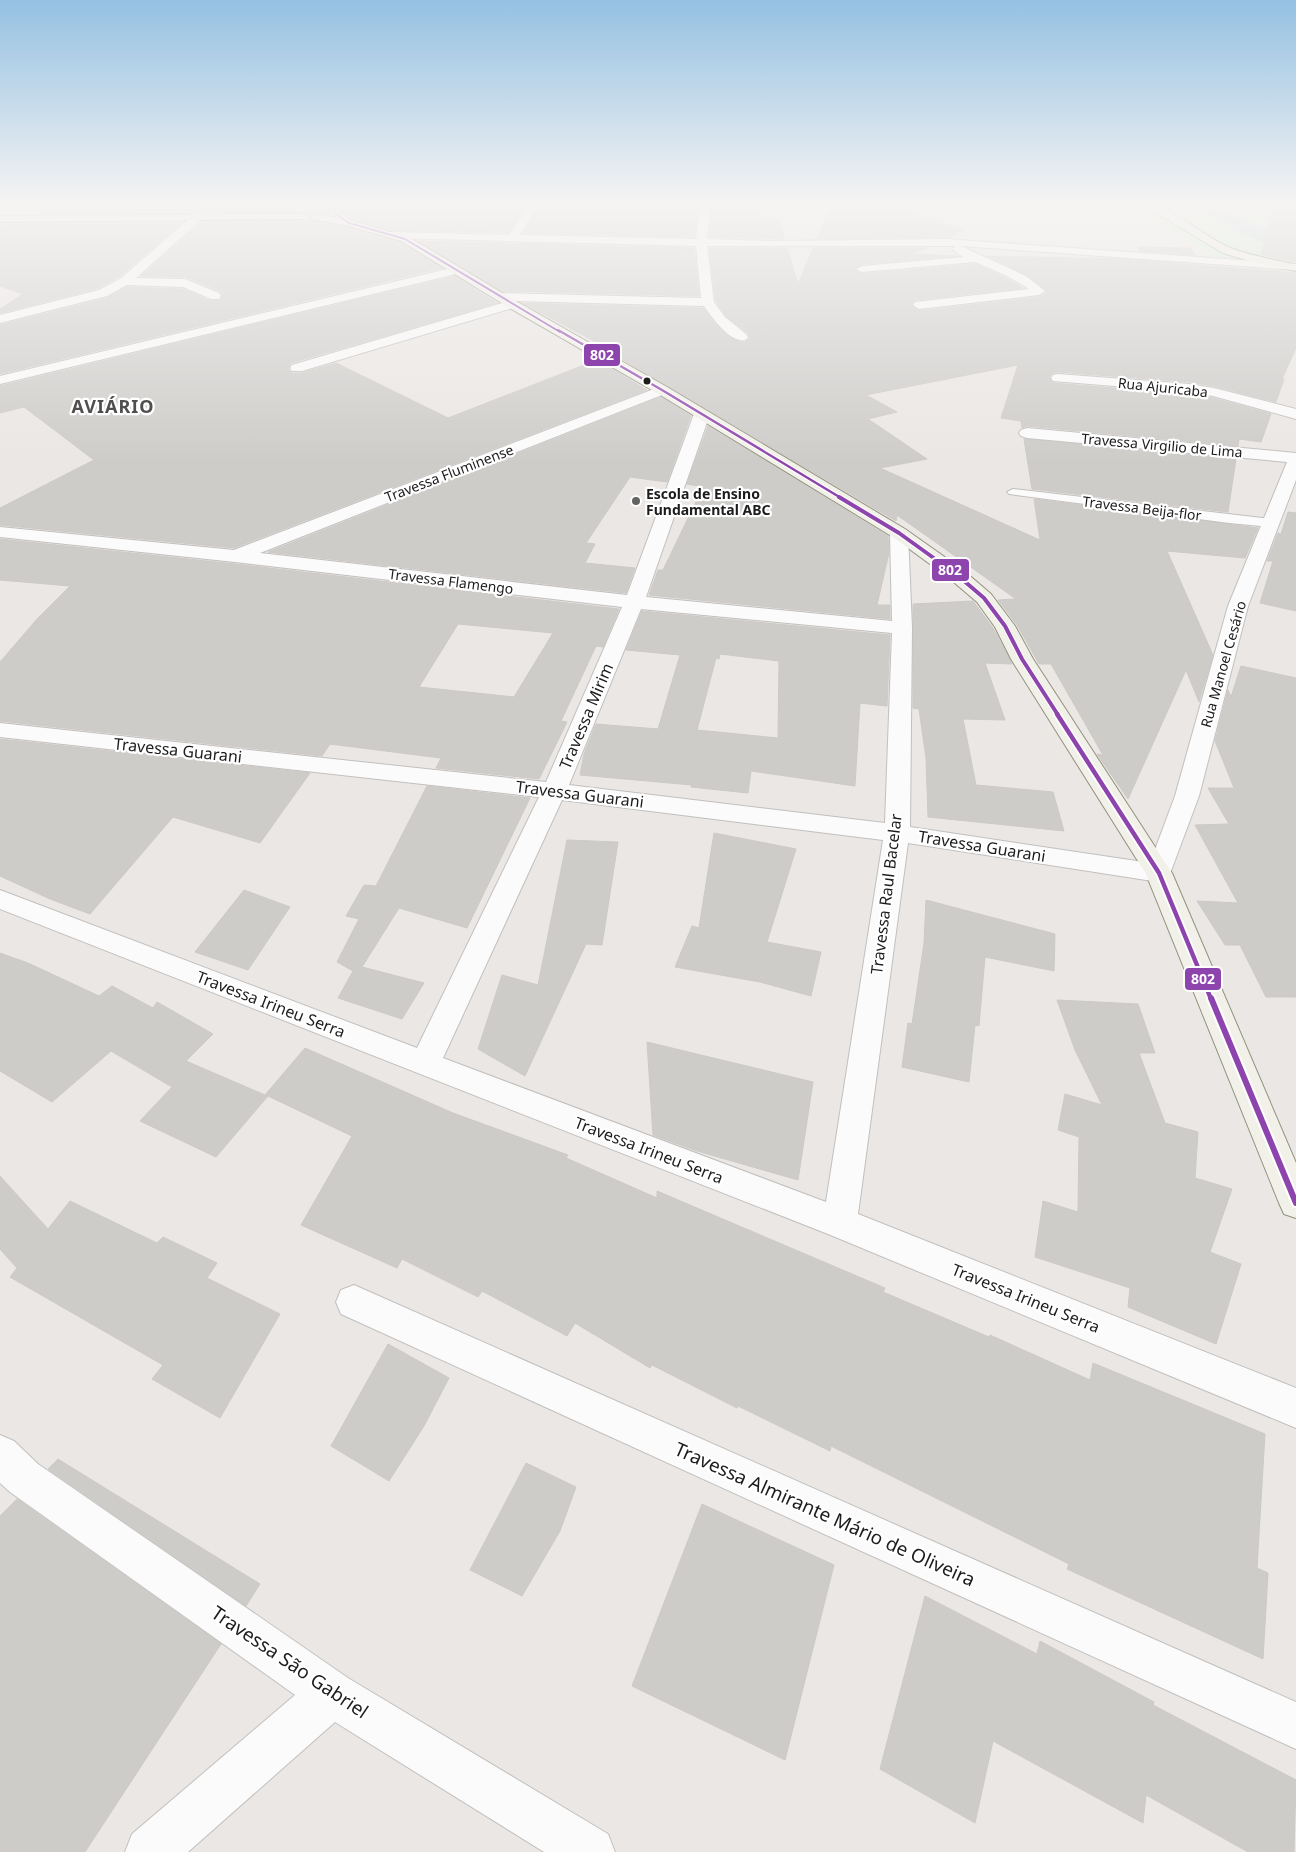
<svg xmlns="http://www.w3.org/2000/svg" width="1296" height="1852" font-family="'Noto Sans',sans-serif">
  <style>
    .park { fill: #d3eed2 }
    .lines { fill: none; stroke-linecap: round; stroke-linejoin: round }
    .canal { fill: #bad5da; fill-rule: evenodd }
    .building { fill: #ceccc9; stroke: #cdc9c6; fill-rule: evenodd }
    .lane-casing { stroke: #c1c0bf; stroke-width: 2 }
    .street-casing { stroke: #c1c0bf; stroke-width: 2 }
    .secondary-casing { stroke: #91917e; stroke-width: 2 }
    .lane { fill: #fcfbfb; fill-rule: evenodd }
    .street { fill: #fcfbfb; fill-rule: evenodd }
    .secondary { fill: #f2f1e9; fill-rule: evenodd }
    .bus-1-far4-casing { stroke: #fff; stroke-width: 4 }
    .bus-1-far3-casing { stroke: #fff; stroke-width: 4.5 }
    .bus-1-far2-casing { stroke: #fff; stroke-width: 6 }
    .bus-1-far1-casing { stroke: #fff; stroke-width: 8 }
    .bus-1-casing { stroke: #fff; stroke-width: 10 }
    .bus-1-far4 { stroke: #8e44ad; stroke-width: 2 }
    .bus-1-far3 { stroke: #8e44ad; stroke-width: 2.5 }
    .bus-1-far2 { stroke: #8e44ad; stroke-width: 4 }
    .bus-1-far1 { stroke: #8e44ad; stroke-width: 4.5 }
    .bus-1 { stroke: #8e44ad; stroke-width: 6 }
    .bus-dot { fill: #1c1c1c; stroke: #fff; stroke-width: 2 }
    .poi-dot { fill: #646362; stroke: #fff; stroke-width: 2 }
    .labels { text-anchor: middle; dominant-baseline: central; stroke-width: 4.5; stroke-linejoin: round; paint-order: stroke }
    .far-street-label { font-size: 14px; fill: #1c1c1c; stroke: #fff }
    .far-poi-label { font-size: 14px; font-weight: bold; fill: #1c1c1c; stroke: #fff; text-anchor: start }
    .street-label { font-size: 16px; fill: #1c1c1c; stroke: #fff }
    .far-district-label { font-size: 18px; font-weight: bold; letter-spacing: 1px; fill: #4f4f4f; stroke: #fff }
    .near-street-label { font-size: 19px; fill: #1c1c1c; stroke: #fff }
    .line-badge { stroke: #fff; stroke-width: 2 }
    .badge-label { font-size: 14px; text-anchor: middle; font-weight: bold; fill: #fff }
  </style>
  <rect width="100%" height="100%" fill="#eae7e4"/>
  <polygon class="park" points="1118,204 1269,204 1296,233 1296,273 1258,270 1216,257 1140,212"/>
  <g class="lines">
    <polygon class="canal" points="1186,204 1207,204 1296,242 1296,253 1267,244 1188,207"/>
  </g>
  <g class="building">
    <polygon points="72,204 275,204 278,208 296,212 202,213 199,211 193,213 40,214"/>
    <polygon points="301,204 527,204 508,233 393,230 349,218 316,212 310,216 305,213 310,210 309,206"/>
    <polygon points="541,204 664,204 698,205 694,237 523,233"/>
    <polygon points="722,204 759,204 762,218 779,219 784,239 709,237 712,205 722,205"/>
    <polygon points="832,204 892,204 963,230 949,237 817,239"/>
    <polygon points="1273,204 1296,204 1296,262 1261,255"/>
    <polygon points="310,218 312,221 348,228 400,243 442,268 0,374 0,325 107,298 127,287 183,289 210,301 221,300 223,295 220,291 186,277 141,276 201,222 307,221"/>
    <polygon points="183,222 120,276 98,288 0,313 0,309 23,294 0,286 0,226 8,224"/>
    <polygon points="419,241 694,248 699,296 503,291"/>
    <polygon points="1138,247 1190,248 1196,255 1140,251"/>
    <polygon points="709,248 787,248 798,284 813,248 926,248 913,254 958,256 862,264 854,270 862,274 975,264 1006,278 1023,288 915,300 911,305 919,311 1039,297 1046,293 1046,290 1027,275 987,256 1123,259 1296,273 1296,348 1282,379 1284,379 1276,402 1214,386 1189,382 1058,372 1053,373 1049,377 1053,383 1189,394 1213,398 1271,414 1261,442 1239,439 1238,446 1027,426 1022,428 1021,421 1001,418 1018,365 866,395 897,412 868,419 927,459 880,468 1040,540 1034,499 1258,528 1245,558 1167,551 1213,655 1199,702 1186,670 1128,799 1097,754 1103,755 1051,664 1039,664 1017,625 998,600 1016,599 897,515 896,521 613,354 616,353 523,303 703,308 727,335 739,342 746,342 750,338 748,333 726,316 716,301"/>
    <polygon points="455,276 497,303 291,363 288,369 292,373 302,373 336,363 448,418 597,360 647,390 234,548 0,525 0,508 94,460 24,407 0,413 0,386"/>
    <polygon points="661,397 691,416 667,482 630,477 586,543 595,544 585,563 635,568 626,593 268,552"/>
    <polygon points="708,426 888,536 889,553 877,605 890,605 890,619 649,595 658,570 663,570 703,487 687,484"/>
    <polygon points="1024,439 1236,459 1228,512 1032,489"/>
    <polygon points="1288,512 1296,513 1296,611 1260,603 1273,561 1267,561 1278,533 1281,534"/>
    <path d="M 0,539 L 235,564 L 619,609 L 603,647 L 596,646 L 561,721 L 567,722 L 539,779 L 436,768 L 441,758 L 330,744 L 322,756 L 0,721 L 0,662 L 37,619 L 70,586 L 0,580 ZM 458,624 L 553,633 L 514,697 L 419,687 Z"/>
    <polygon points="973,601 993,628 1012,664 985,663 1005,720 963,719 976,785 1053,792 1064,831 928,817 926,758 919,709 913,708 913,604"/>
    <path d="M 642,611 L 890,635 L 887,706 L 860,703 L 855,786 L 751,771 L 748,793 L 691,787 L 692,785 L 580,775 L 584,754 L 596,724 L 658,729 L 680,655 L 626,650 ZM 720,654 L 779,661 L 778,738 L 697,730 L 716,658 L 719,659 Z"/>
    <polygon points="1241,666 1296,678 1296,997 1266,997 1240,945 1225,945 1197,901 1238,903 1195,825 1229,824 1208,788 1234,788 1215,741 1228,690 1231,697"/>
    <polygon points="0,739 310,773 260,843 173,817 90,914 50,899 0,876"/>
    <polygon points="427,786 530,798 467,928 399,908 362,967 424,983 402,1019 338,998 353,971 337,962 359,919 346,916 364,885 376,886"/>
    <polygon points="714,833 796,849 767,942 821,952 811,996 760,982 675,967 692,926 699,928"/>
    <polygon points="567,840 618,842 602,945 586,944 525,1076 478,1049 502,975 538,985"/>
    <polygon points="244,890 290,907 248,970 195,952"/>
    <polygon points="926,900 1055,934 1054,971 985,957 979,1026 975,1025 969,1082 902,1067 908,1023 912,1024 924,943"/>
    <polygon points="0,953 28,963 99,996 112,986 153,1008 157,1002 213,1034 186,1061 265,1095 305,1048 453,1113 568,1155 566,1158 657,1198 657,1191 885,1288 883,1292 989,1337 990,1335 1090,1380 1093,1363 1265,1434 1257,1568 1268,1573 1263,1659 1067,1569 1069,1564 831,1446 830,1451 738,1406 737,1408 652,1365 650,1368 575,1323 567,1336 482,1291 478,1297 402,1259 397,1268 301,1225 352,1136 268,1096 216,1157 140,1121 172,1087 111,1051 52,1102 0,1071"/>
    <polygon points="1057,1000 1138,1004 1155,1053 1139,1053 1165,1123 1198,1132 1195,1178 1232,1189 1210,1252 1241,1264 1216,1344 1128,1307 1130,1288 1035,1257 1043,1201 1078,1212 1079,1137 1058,1130 1065,1094 1102,1105 1075,1050"/>
    <polygon points="647,1042 813,1082 798,1180 697,1151 653,1135"/>
    <polygon points="0,1176 48,1229 70,1201 157,1243 163,1237 217,1263 207,1278 280,1314 220,1418 152,1379 163,1365 10,1277 17,1268 0,1249"/>
    <polygon points="388,1344 449,1378 424,1426 389,1481 331,1446"/>
    <polygon points="58,1459 260,1584 246,1606 48,1469"/>
    <polygon points="526,1463 576,1487 560,1531 522,1596 470,1570"/>
    <polygon points="17,1499 221,1644 85,1852 0,1852 0,1516"/>
    <polygon points="702,1504 834,1565 785,1760 632,1686"/>
    <polygon points="925,1596 1037,1654 1040,1641 1154,1702 1153,1705 1296,1780 1294,1852 1248,1852 1146,1795 1143,1823 993,1741 975,1823 880,1769"/>
  </g>
  <g class="lines">
    <g class="lane-casing">
      <polygon id="lane" points="1013,489 1271,519 1277,523 1271,527 1229,523 1009,494 1007,492"/>
    </g>
    <g class="street-casing">
      <g id="street">
        <polygon points="277,204 294,204 307,207 308,209 303,212 278,206"/>
        <path d="M 529,204 L 539,204 L 520,235 L 696,239 L 700,204 L 710,204 L 707,239 L 769,241 L 946,239 L 1296,264 L 1296,270 L 961,246 L 1026,276 L 1045,291 L 1039,295 L 919,309 L 913,305 L 915,302 L 1029,289 L 1007,276 L 975,262 L 862,272 L 856,269 L 862,266 L 963,257 L 952,249 L 956,246 L 707,246 L 714,302 L 725,317 L 746,334 L 748,337 L 746,340 C 730,344 712,317 704,306 L 515,301 L 518,304 L 516,307 L 302,371 L 292,371 L 290,368 L 292,365 L 509,301 L 497,300 L 495,297 L 501,293 L 701,298 L 696,246 L 394,238 L 389,235 L 394,232 L 509,235 Z"/>
        <polygon points="199,213 204,216 203,218 136,278 185,279 219,293 221,296 219,299 211,299 183,287 127,285 107,296 0,323 0,315 99,290 121,278 195,214"/>
        <polygon points="456,267 460,269 462,271 460,273 0,384 0,376"/>
        <polygon points="1058,374 1189,384 1214,388 1296,409 1296,419 1213,396 1189,392 1053,381 1051,378 1053,375"/>
        <path d="M 662,386 L 667,387 L 669,390 L 667,393 L 260,553 L 627,595 L 694,414 L 697,411 L 707,411 L 710,414 L 646,597 L 892,621 L 890,533 L 893,529 L 899,528 L 905,529 L 908,533 L 912,628 L 910,827 L 1150,863 L 1175,796 L 1228,606 L 1287,462 L 1027,438 L 1021,436 L 1019,433 L 1021,430 L 1027,428 L 1296,453 L 1296,480 L 1248,606 L 1199,796 L 1168,879 L 1159,882 L 908,843 L 858,1214 L 1296,1388 L 1296,1428 L 828,1234 L 0,909 L 0,890 L 417,1048 L 539,797 L 0,737 L 0,723 L 546,782 L 622,607 L 235,562 L 0,537 L 0,527 L 234,550 ZM 641,609 L 892,633 L 885,823 L 569,785 ZM 562,800 L 883,840 L 826,1202 L 443,1058 Z"/>
        <polygon points="354,1285 1296,1702 1296,1749 341,1314 336,1302 341,1290"/>
        <polygon points="0,1435 14,1441 38,1464 348,1678 608,1834 615,1852 544,1852 335,1722 188,1852 125,1852 132,1834 295,1695 10,1492 0,1483"/>
      </g>
    </g>
    <g class="secondary-casing">
      <g id="secondary">
        <path d="M 1134,204 C 1169,201 1197,233 1228,247 C 1250,256 1273,259 1296,265 L 1296,271 L 1252,262 L 1223,253 L 1166,219 Z"/>
        <polygon points="303,214 308,217 307,219 0,222 0,216"/>
        <polygon points="316,214 349,220 409,237 516,301 667,387 905,529 963,570 991,594 1015,626 1033,659 1172,873 1296,1163 1296,1218 1284,1214 1279,1203 1146,874 1011,659 995,627 977,602 949,578 893,537 657,393 508,307 401,241 348,226 312,219 311,217"/>
      </g>
    </g>
    <use href="#lane" class="lane"/>
    <use href="#street" class="street"/>
    <use href="#secondary" class="secondary"/>
    <g class="bus-1-far4-casing">
      <polyline id="bus-1-far4" points="342,204 334,209 336,214 349,223 405,239 560,332"/>
    </g>
    <g class="bus-1-far3-casing">
      <polyline id="bus-1-far3" points="558,330 662,390 841,498"/>
    </g>
    <g class="bus-1-far2-casing">
      <polyline id="bus-1-far2" points="839,497 899,533 956,574 984,598 1005,626 1022,659 1058,715"/>
    </g>
    <g class="bus-1-far1-casing">
      <polyline id="bus-1-far1" points="1057,714 1159,873 1211,999"/>
    </g>
    <g class="bus-1-casing">
      <polyline id="bus-1" points="1211,998 1296,1203"/>
    </g>
    <use href="#bus-1-far4" class="bus-1-far4"/>
    <use href="#bus-1-far3" class="bus-1-far3"/>
    <use href="#bus-1-far2" class="bus-1-far2"/>
    <use href="#bus-1-far1" class="bus-1-far1"/>
    <use href="#bus-1" class="bus-1"/>
  </g>
  <linearGradient id="sky" x2="0" y2="1"><stop stop-color="#95c1e2"/><stop offset="0.44" stop-color="#f6f4f3"/><stop offset="1" stop-color="#f6f4f3" stop-opacity="0"/></linearGradient>
  <rect width="1296" height="463" fill="url(#sky)"/>
  <circle class="bus-dot" cx="647" cy="381" r="4.5"/>
  <circle class="poi-dot" cx="636" cy="501" r="5"/>
  <g class="labels">
    <g class="far-street-label">
      <text transform="translate(1163 387) rotate(6)">Rua Ajuricaba</text>
      <text transform="translate(1162 445) rotate(5)">Travessa Virgilio de Lima</text>
      <text transform="translate(449 473) rotate(-21)">Travessa Fluminense</text>
      <text transform="translate(1142 508) rotate(7)">Travessa Beija-flor</text>
      <text transform="translate(451 581) rotate(7)">Travessa Flamengo</text>
      <text transform="translate(1223 664) rotate(-74)">Rua Manoel Cesário</text>
    </g>
    <g class="far-poi-label">
      <text x="646" y="493">Escola de Ensino<tspan x="646" dy="16">Fundamental ABC</tspan></text>
    </g>
    <g class="street-label">
      <text transform="translate(586 716) rotate(-67)">Travessa Mirim</text>
      <text transform="translate(178 750) rotate(6)">Travessa Guarani</text>
      <text transform="translate(580 794) rotate(7)">Travessa Guarani</text>
      <text transform="translate(982 846) rotate(9)">Travessa Guarani</text>
      <text transform="translate(886 894) rotate(-83)">Travessa Raul Bacelar</text>
      <text transform="translate(271 1004) rotate(21)">Travessa Irineu Serra</text>
      <text transform="translate(649 1150) rotate(21)">Travessa Irineu Serra</text>
      <text transform="translate(1026 1298) rotate(22)">Travessa Irineu Serra</text>
    </g>
    <g class="far-district-label">
      <text x="113" y="406">AVIÁRIO</text>
    </g>
    <g class="near-street-label">
      <text transform="translate(825 1514) rotate(24)">Travessa Almirante Mário de Oliveira</text>
      <text transform="translate(290 1662) rotate(34)">Travessa São Gabriel</text>
    </g>
  </g>
  <g class="line-badge">
    <rect x="583" y="343" width="38" height="24" rx="5" fill="#8e44ad"/>
    <rect x="931" y="558" width="39" height="24" rx="5" fill="#8e44ad"/>
    <rect x="1184" y="967" width="38" height="24" rx="5" fill="#8e44ad"/>
  </g>
  <g class="badge-label">
    <text x="602" y="360">802</text>
    <text x="950" y="575">802</text>
    <text x="1203" y="984">802</text>
  </g>
</svg>
